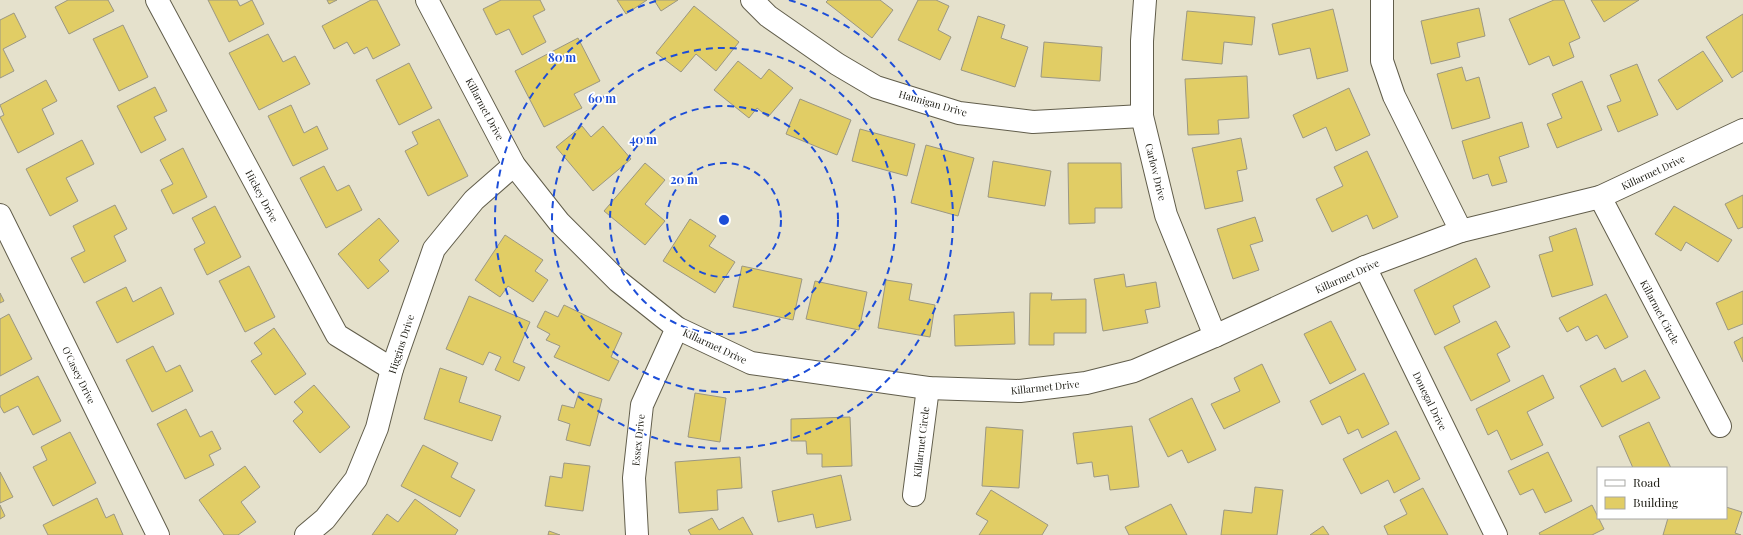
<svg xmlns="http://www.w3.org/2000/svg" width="1743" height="535" font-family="'Playfair Display',serif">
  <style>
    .building { fill: #e1cd65; stroke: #9b9783 }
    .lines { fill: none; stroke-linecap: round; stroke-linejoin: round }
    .street-casing { stroke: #615d4b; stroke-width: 24 }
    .secondary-casing { stroke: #615d4b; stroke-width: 24 }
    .street { stroke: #fff; stroke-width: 22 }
    .secondary { stroke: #fff; stroke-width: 22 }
    .ring { fill: none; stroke: #1d4ed8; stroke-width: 2; stroke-dasharray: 7 5 }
    .labels { text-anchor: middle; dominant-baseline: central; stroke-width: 3.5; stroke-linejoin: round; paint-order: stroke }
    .street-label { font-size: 10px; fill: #23221a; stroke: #fff }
    .centre { fill: #1d4ed8; stroke: #fff; stroke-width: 2 }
    .ring-label { font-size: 12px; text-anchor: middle; font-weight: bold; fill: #1d4ed8; stroke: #fff; stroke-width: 3.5; stroke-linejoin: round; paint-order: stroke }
  </style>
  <rect width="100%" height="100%" fill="#e5e1cc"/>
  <g class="building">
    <polygon points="68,0 108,0 114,11 69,34 55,7"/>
    <polygon points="208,0 237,0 240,6 252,0 264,24 229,42"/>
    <polygon points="327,0 337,0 329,4"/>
    <polygon points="371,0 377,0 400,45 373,59 367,47 354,54 347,42 334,49 322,26"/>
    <polygon points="501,0 540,0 545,10 533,16 546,42 522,55 509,29 496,35 483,9"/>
    <polygon points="617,0 647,0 626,14"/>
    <polygon points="654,0 678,0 661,11"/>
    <polygon points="828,0 880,0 893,10 872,38 826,2"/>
    <polygon points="918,0 936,0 949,6 938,30 951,37 940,60 898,40"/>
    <polygon points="1554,0 1564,0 1580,38 1569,43 1574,57 1553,66 1549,56 1529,65 1509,19"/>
    <polygon points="1591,0 1639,0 1604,22"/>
    <polygon points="694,6 739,42 716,71 696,54 681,72 656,53"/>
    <polygon points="1479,8 1485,36 1457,43 1460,57 1431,64 1421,21"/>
    <polygon points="1333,9 1348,71 1317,79 1310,48 1279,55 1272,24"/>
    <polygon points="1187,11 1255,17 1252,45 1224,42 1222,64 1182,60"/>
    <polygon points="14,13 26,37 3,49 14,71 0,78 0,20"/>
    <polygon points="1743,14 1743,71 1732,78 1706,37"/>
    <polygon points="978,16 1005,25 1001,38 1028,47 1015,87 961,70"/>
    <polygon points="123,25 148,77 119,91 93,39"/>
    <polygon points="268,34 283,62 295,56 310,84 259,110 229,53"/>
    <polygon points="578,38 600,81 574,94 582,108 544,127 515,71"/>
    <polygon points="1044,42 1102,47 1100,81 1041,77"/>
    <polygon points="1703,51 1723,81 1677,110 1658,80"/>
    <polygon points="738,61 761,79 769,69 793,88 768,117 757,108 749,118 714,90"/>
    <polygon points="409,63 432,108 399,125 376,80"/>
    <polygon points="1637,64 1658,115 1618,132 1607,106 1621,101 1610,75"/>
    <polygon points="1462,67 1466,81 1479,77 1490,118 1452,129 1437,74"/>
    <polygon points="1247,76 1249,118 1218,120 1219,134 1188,135 1185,79"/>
    <polygon points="46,80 57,101 42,109 54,134 18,153 0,117 4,115 0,105"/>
    <polygon points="1582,81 1602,130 1557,148 1547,124 1562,118 1552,94"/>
    <polygon points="155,87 167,111 154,117 166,140 141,153 117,106"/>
    <polygon points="1349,88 1370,135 1336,151 1326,127 1303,138 1293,115"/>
    <polygon points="800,99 851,120 837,155 786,134"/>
    <polygon points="291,105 304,133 317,126 328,149 293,166 268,116"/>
    <polygon points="439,119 468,176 428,196 405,151 418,144 412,132"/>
    <polygon points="1522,122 1529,147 1499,157 1507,182 1492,186 1488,174 1473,179 1462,141"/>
    <polygon points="582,126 591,137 603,126 631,159 593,191 556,147"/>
    <polygon points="860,129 915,144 907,176 852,161"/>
    <polygon points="1241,138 1247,169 1237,171 1243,201 1205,209 1192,148"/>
    <polygon points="82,140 94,164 66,178 78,201 50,216 26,169"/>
    <polygon points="926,145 974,158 958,216 911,203"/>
    <polygon points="183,148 207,197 173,214 161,190 173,184 160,160"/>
    <polygon points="1367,151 1398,217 1373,229 1367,215 1332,232 1316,199 1343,186 1334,167"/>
    <polygon points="993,161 1051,171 1045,206 988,197"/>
    <polygon points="645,163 665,180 645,204 665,221 645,245 604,211"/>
    <polygon points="1068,163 1121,163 1122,208 1095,208 1095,223 1069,224"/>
    <polygon points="324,166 337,191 349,185 362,210 326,228 300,178"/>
    <polygon points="1743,195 1743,227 1738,229 1725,204"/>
    <polygon points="115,205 127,229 114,236 126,261 84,283 71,258 85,251 73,226"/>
    <polygon points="215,206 241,257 207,275 194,249 205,243 192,218"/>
    <polygon points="1674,206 1732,240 1718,262 1686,242 1681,251 1655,234"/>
    <polygon points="1255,217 1263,241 1250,245 1259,270 1233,279 1217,229"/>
    <polygon points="379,218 399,241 379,260 389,271 368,289 338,254"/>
    <polygon points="690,219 716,236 709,246 735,262 715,293 663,261"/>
    <polygon points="1576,228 1593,285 1552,297 1539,255 1553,251 1549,237"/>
    <polygon points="505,235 543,260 535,271 548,280 533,302 508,286 500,297 475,280"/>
    <polygon points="1476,258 1490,287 1453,306 1460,322 1435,335 1414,290"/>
    <polygon points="249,266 275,317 245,332 219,281"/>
    <polygon points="742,266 802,279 793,320 733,307"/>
    <polygon points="1124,274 1126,287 1156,282 1160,307 1145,310 1148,323 1103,331 1094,279"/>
    <polygon points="886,280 912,284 909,300 935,305 930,337 878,328"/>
    <polygon points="815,281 867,292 859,330 806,319"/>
    <polygon points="126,287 133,302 161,287 174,314 117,343 96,302"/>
    <polygon points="1743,291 1743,324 1728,330 1716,303"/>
    <polygon points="0,293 4,301 0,303"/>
    <polygon points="1030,293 1052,293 1051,300 1086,299 1086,333 1054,333 1054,345 1029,345"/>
    <polygon points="1606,294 1628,337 1605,349 1597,335 1586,341 1578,326 1567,332 1559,318"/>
    <polygon points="469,296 530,322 513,362 525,367 519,381 495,370 501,357 489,352 483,365 446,349"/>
    <polygon points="564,305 622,333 611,357 619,361 609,381 554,357 560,346 546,340 550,334 537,327 545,311 558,317"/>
    <polygon points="1014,312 1015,344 955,346 954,315"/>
    <polygon points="9,314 32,359 0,376 0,319"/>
    <polygon points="1331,321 1356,370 1330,384 1304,334"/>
    <polygon points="1496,321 1510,347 1497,354 1510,381 1471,401 1444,347"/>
    <polygon points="274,328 306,374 275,395 251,361 262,354 254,343"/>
    <polygon points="1743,337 1743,362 1734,342"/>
    <polygon points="153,346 166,372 180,365 193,391 152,412 126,360"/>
    <polygon points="1262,364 1280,402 1224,429 1211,404 1240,391 1234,378"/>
    <polygon points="440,368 467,377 459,402 501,416 492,441 424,419"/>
    <polygon points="1615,368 1622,382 1645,370 1660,398 1602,427 1580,386"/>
    <polygon points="1364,373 1389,424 1362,438 1358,429 1348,434 1340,416 1322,425 1310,401"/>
    <polygon points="1543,375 1554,398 1527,412 1543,445 1511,460 1497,430 1488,435 1476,409"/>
    <polygon points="38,376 61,421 33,435 18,406 4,413 0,406 0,396"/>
    <polygon points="314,385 350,427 320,453 293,421 303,412 294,402"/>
    <polygon points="579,392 602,399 590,446 566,440 570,424 558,420 562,405 574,408"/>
    <polygon points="695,393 726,398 720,442 688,437"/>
    <polygon points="1192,398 1216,450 1188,463 1182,450 1168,457 1149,419"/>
    <polygon points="186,409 200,437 212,431 221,449 209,455 214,465 185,479 157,424"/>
    <polygon points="850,417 852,466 822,467 822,454 807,454 806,441 791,441 791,419"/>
    <polygon points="1649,422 1671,468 1633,468 1619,436"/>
    <polygon points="1132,426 1139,487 1110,490 1108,475 1094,477 1092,462 1077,464 1073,433"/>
    <polygon points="986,427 1023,430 1019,488 982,486"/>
    <polygon points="1396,431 1420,479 1394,493 1388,480 1361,494 1343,459"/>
    <polygon points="70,432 96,483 53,506 33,467 47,460 41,447"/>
    <polygon points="423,445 458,463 451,477 475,490 460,517 401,486"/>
    <polygon points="1548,452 1572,501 1545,513 1533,489 1520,495 1508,471"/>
    <polygon points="740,457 742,488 717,490 718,510 679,513 675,462"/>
    <polygon points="564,463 590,466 583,511 545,506 550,476 562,478"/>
    <polygon points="245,466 260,487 241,502 256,522 238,535 224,535 199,500"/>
    <polygon points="0,472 13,497 0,503"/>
    <polygon points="841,475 851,520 816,528 813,514 778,522 772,491"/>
    <polygon points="1255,487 1283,490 1277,535 1221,535 1224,510 1252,513"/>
    <polygon points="1423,488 1448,535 1388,535 1384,526 1407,514 1400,500"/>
    <polygon points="991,490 1048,525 1042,535 979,535 988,521 976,514"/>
    <polygon points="97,498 106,518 114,514 123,535 48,535 43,525"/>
    <polygon points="415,499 458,530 455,535 372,535 387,514 398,522"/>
    <polygon points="1171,504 1187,535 1129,535 1125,527"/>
    <polygon points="0,505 5,516 0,519"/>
    <polygon points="1592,505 1604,529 1592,535 1540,535 1539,533"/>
    <polygon points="1726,507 1742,512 1735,533 1741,535 1663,535 1668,518 1726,518"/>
    <polygon points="743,517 753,535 691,535 688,530 712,518 719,530"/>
    <polygon points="1323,526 1329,535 1310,535"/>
    <polygon points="549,531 560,535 548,535"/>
  </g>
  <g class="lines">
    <g class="street-casing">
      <g id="street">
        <polyline points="157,0 337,335 392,369"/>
        <polyline points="752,0 768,16 837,64 876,87 959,113 1033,122 1142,116"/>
        <polyline points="1145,0 1142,41 1142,116 1166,215 1215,336"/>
        <polyline points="1382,0 1382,61 1394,96 1461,231"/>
        <polyline points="1600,197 1720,426"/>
        <polyline points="0,215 158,535"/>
        <polyline points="1365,267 1496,535"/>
        <polyline points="914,495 928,388"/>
        <polyline points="306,535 325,519 356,479 377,428 392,369 434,249 474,200 514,165"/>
        <polyline points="637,535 634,478 642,405 677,328"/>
      </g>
    </g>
    <g class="secondary-casing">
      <polyline id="secondary" points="427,0 514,165 559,222 618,281 677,328 751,363 928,388 1020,391 1086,383 1134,371 1215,336 1365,267 1461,231 1600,197 1743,130"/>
    </g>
    <use href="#street" class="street"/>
    <use href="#secondary" class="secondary"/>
  </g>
  <g class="ring">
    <circle cx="724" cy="220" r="57"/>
    <circle cx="724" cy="220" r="114"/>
    <circle cx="724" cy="220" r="172"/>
    <path d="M789 0A229 229 0 1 1 659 0"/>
  </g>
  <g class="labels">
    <g class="street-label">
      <text transform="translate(933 103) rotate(16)">Hannigan Drive</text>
      <text transform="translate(485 109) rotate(62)">Killarmet Drive</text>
      <text transform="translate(1156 172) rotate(76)">Carlow Drive</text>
      <text transform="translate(1653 172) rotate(-25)">Killarmet Drive</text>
      <text transform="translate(262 196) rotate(62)">Hickey Drive</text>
      <text transform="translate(1347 276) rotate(-24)">Killarmet Drive</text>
      <text transform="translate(1660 312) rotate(62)">Killarmet Circle</text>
      <text transform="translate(401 344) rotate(-72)">Higgins Drive</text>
      <text transform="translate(715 346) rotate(25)">Killarmet Drive</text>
      <text transform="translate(79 375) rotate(64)">O'Casey Drive</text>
      <text transform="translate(1045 387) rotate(-6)">Killarmet Drive</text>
      <text transform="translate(1430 401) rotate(64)">Donegal Drive</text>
      <text transform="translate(638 440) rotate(-84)">Essex Drive</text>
      <text transform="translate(921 442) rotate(-83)">Killarmet Circle</text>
    </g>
  </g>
  <circle cx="724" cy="220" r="6" class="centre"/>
  <g class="ring-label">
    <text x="562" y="62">80 m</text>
    <text x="602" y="103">60 m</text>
    <text x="643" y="144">40 m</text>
    <text x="684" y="184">20 m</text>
  </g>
  <rect x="1597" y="467" width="130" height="52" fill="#ffffff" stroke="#a7a7a3"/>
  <rect x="1605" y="480" width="20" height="6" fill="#ffffff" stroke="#a7a7a3"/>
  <text x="1633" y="487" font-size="12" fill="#23221a">Road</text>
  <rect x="1605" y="497" width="20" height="12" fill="#e1cd65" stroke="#a7a7a3"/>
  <text x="1633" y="507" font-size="12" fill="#23221a">Building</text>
</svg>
